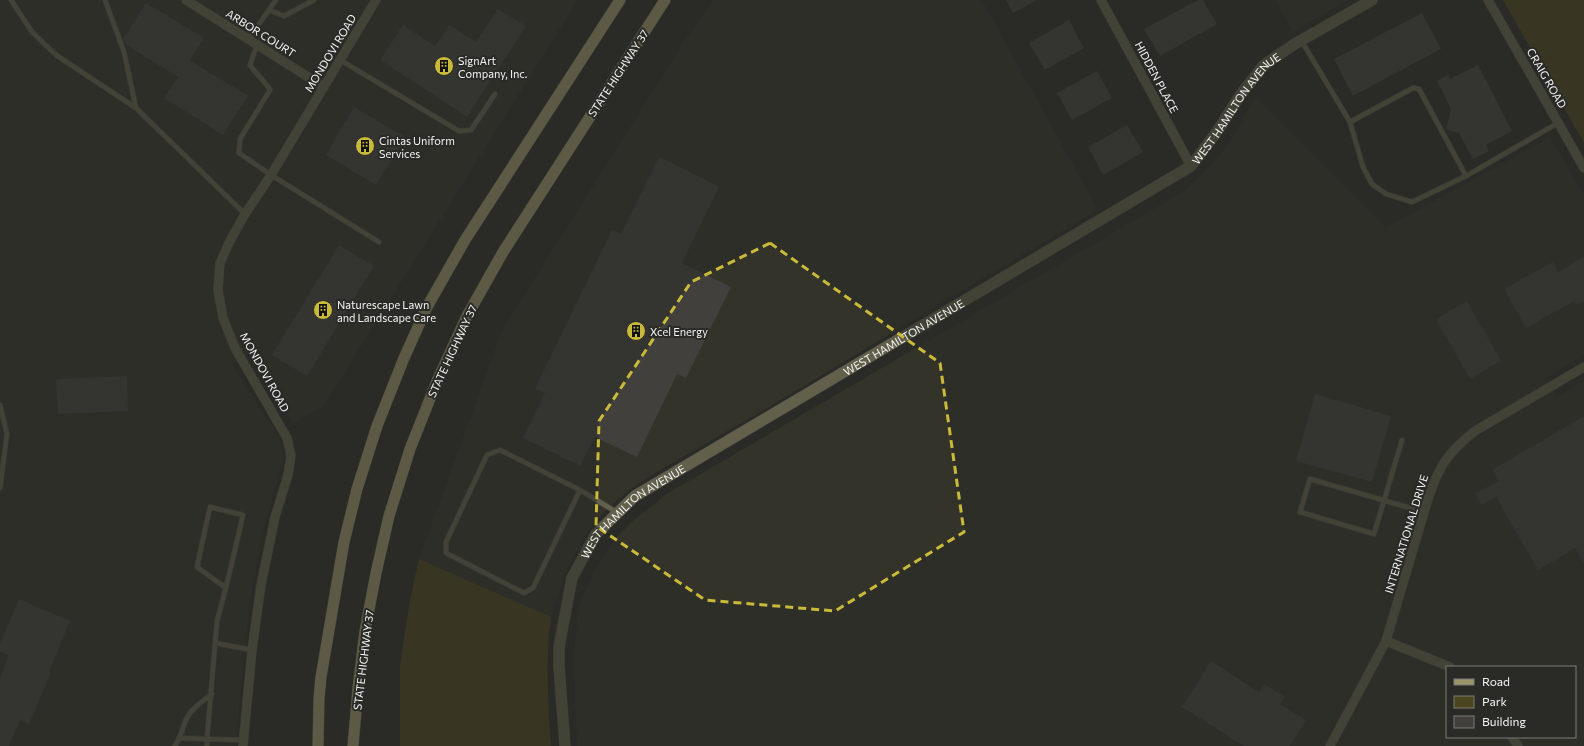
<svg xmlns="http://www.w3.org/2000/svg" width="1584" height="746" font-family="Commissioner,sans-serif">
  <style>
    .built { fill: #34332a; fill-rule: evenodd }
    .green { fill: #4a451e }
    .building { fill: #41403d }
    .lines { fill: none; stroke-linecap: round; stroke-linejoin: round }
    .service-casing { stroke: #464643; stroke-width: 6 }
    .minor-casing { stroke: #464643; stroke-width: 10 }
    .tertiary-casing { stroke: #464643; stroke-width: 12 }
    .primary-casing { stroke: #464643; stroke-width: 12 }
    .service { stroke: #625f4b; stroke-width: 4.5 }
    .minor { stroke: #625f4b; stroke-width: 9 }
    .tertiary { stroke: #625f4b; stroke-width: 11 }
    .primary { stroke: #99946a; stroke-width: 11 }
    .marked { fill: none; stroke: #caba3a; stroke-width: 3; stroke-dasharray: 8 5; stroke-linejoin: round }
    .labels { text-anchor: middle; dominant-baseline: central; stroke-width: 4; stroke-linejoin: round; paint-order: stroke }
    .street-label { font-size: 11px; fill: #f4f4f2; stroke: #2a2a27 }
    .poi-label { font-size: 11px; fill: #f4f4f2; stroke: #2a2a27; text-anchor: start }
  </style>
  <rect width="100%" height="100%" fill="#2a2a27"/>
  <g class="built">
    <polygon points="0,0 578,0 323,407 293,423 249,354 232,364 277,434 284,456 264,529 250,603 242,676 236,746 0,746"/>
    <polygon points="713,0 982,0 1098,210 953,296 774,404 652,475 634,487 615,502 597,519 583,539 567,570 551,617 419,559 502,330 685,40"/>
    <polygon points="1275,0 1348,0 1293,32"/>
    <path d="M 1255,97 L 1386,228 L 1550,137 L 1584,194 L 1584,355 L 1546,378 L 1557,397 L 1584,381 L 1584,746 L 577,746 L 573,658 L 579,604 L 599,563 L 615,539 L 634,520 L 668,493 L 1183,192 L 1214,162 L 1231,140 ZM 1447,667 L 1575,667 L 1575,737 L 1447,737 Z"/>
  </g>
  <g class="green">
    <polygon points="1503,0 1584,0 1584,143"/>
    <path d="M 419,559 L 551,617 C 545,660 548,703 551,746 L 400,746 L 400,665 L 410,599 Z"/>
  </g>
  <g class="building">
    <polygon points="1006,0 1037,0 1013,13"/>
    <polygon points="1198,0 1203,0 1217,24 1160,56 1144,29"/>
    <polygon points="146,3 204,38 190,60 248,96 223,135 164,98 178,77 125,44 123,39"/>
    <polygon points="498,9 526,26 467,117 380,60 403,25 435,46 449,25 476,42"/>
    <polygon points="1422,13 1441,49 1353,96 1334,59"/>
    <polygon points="1069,20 1084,48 1045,70 1029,43"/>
    <polygon points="1478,65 1512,131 1486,145 1489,151 1473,159 1459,133 1446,130 1451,109 1437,81 1448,75 1450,79"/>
    <polygon points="1097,71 1112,98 1072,120 1057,93"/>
    <polygon points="354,107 405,137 376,185 326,155"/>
    <polygon points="1127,125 1143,152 1103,175 1088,147"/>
    <polygon points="659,157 719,187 682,263 731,287 686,378 677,374 637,457 595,437 580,466 523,438 545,393 535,389 612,230 621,234"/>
    <polygon points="339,245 374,266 307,376 272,355"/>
    <polygon points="1584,257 1584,301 1576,305 1574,301 1526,328 1504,289 1553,262 1558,272"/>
    <polygon points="1467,301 1501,361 1470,379 1436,319"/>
    <polygon points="127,376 128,411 58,414 56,379"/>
    <polygon points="1315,394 1391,416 1372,482 1296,461"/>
    <polygon points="1584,416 1584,564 1575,548 1538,570 1496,497 1482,505 1475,494 1498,481 1492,470"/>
    <polygon points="19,599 70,621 49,672 51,673 29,724 20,720 9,746 0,746 0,678 9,655 0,651 0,644"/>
    <polygon points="1211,661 1259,692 1264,684 1285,697 1280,704 1306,720 1290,746 1244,746 1182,707"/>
  </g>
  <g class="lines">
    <g class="service-casing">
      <g id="service">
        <polyline points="11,0 32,32 56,55 136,108"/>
        <polyline points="105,0 124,52 136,108 245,214"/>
        <polyline points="269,10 276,0"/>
        <polyline points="248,39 269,10 284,16 314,0"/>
        <polyline points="1301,40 1350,122 1363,167 1372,184 1386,194 1412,202 1466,176 1558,123"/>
        <path d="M 257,45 L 250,65 C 256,74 264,80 270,90 L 240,139 L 239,153 L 271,175 L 379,242"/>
        <polyline points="340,60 459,131 471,130 495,94"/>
        <polyline points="1350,122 1413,88 1419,89 1466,176"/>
        <polyline points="0,405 7,434 0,488"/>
        <polyline points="1402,440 1374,534 1300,512 1310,479 1424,512"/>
        <polyline points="580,490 533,588 524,593 446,553 446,542 487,455 500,450 580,490 618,513"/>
        <polyline points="215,643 252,650"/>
        <path d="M 180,738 L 207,739 L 217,621 C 227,586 235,550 243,515 L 210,507 L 197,567 L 226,588"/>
        <path d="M 175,746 C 180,738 182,731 185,722 C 190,710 201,702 212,694"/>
        <polyline points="207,746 207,739 243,740"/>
      </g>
    </g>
    <g class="minor-casing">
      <g id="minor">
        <polyline points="186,0 324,87"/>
        <polyline points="1101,0 1191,166"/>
        <polyline points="1488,0 1584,168"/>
        <polyline points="1386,641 1450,667"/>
        <polyline points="1512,737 1518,746"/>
        <polyline points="243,746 252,650 261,585 275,517 288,475 291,456 287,438 235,348 223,318 218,290 220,263 230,241 245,214 271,175 376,0"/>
        <path d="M 1330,746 L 1386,641 L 1428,499 C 1439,466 1448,452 1475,431 L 1584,367"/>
      </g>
    </g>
    <g class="tertiary-casing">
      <g id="tertiary">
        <path id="s1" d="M 565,746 L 559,666 L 559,647 L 572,578 L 596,534 L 635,496 L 1191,166 L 1216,133 L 1241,94 L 1264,65 L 1293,45 L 1372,0"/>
      </g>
    </g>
    <g class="primary-casing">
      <g id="primary">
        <polyline points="318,746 319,698 321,677 344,542 357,489 377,426 404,358 427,307 465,240 620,0"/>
        <polyline points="353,746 358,688 365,631 376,573 389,516 410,449 437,381 467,316 503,252 665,0"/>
      </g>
    </g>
    <use href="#service" class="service"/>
    <use href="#minor" class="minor"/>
    <use href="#tertiary" class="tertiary"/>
    <use href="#primary" class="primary"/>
  </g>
  <path d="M0 0H1584V746H0ZM 770,243 L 940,363 L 964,532 L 835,611 L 705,600 L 596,526 L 599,421 L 691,282 Z" fill="#2a2a27" fill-opacity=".55" fill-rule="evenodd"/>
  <path class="marked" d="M 770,243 L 940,363 L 964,532 L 835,611 L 705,600 L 596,526 L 599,421 L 691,282 Z"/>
  <defs>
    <g id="building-disc" transform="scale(1)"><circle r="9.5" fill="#caba3a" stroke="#2a2a27"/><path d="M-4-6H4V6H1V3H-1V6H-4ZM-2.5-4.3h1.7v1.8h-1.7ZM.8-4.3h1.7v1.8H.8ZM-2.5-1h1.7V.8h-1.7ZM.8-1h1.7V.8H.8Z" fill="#111"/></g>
  </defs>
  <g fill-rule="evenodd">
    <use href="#building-disc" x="444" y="66"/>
    <use href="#building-disc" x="365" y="146"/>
    <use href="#building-disc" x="323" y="310"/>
    <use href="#building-disc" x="636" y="331"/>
  </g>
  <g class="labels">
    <g class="street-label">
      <text transform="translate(261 33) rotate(32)">ARBOR COURT</text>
      <text transform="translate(330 53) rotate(-59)">MONDOVI ROAD</text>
      <text transform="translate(618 73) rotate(-57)">STATE HIGHWAY 37</text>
      <text transform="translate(1157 77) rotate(62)">HIDDEN PLACE</text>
      <text transform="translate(1547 78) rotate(60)">CRAIG ROAD</text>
      <text stroke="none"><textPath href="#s1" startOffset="994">WEST HAMILTON AVENUE</textPath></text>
      <text stroke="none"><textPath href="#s1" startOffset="586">WEST HAMILTON AVENUE</textPath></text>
      <text transform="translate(452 351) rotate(-65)">STATE HIGHWAY 37</text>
      <text transform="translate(265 372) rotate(61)">MONDOVI ROAD</text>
      <text stroke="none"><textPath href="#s1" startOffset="262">WEST HAMILTON AVENUE</textPath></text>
      <text transform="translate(1406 534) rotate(-73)">INTERNATIONAL DRIVE</text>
      <text transform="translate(363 660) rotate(-83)">STATE HIGHWAY 37</text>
    </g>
    <g class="poi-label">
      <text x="458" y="60">SignArt<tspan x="458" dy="13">Company, Inc.</tspan></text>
      <text x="379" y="140">Cintas Uniform<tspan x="379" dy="13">Services</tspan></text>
      <text x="337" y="304">Naturescape Lawn<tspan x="337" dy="13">and Landscape Care</tspan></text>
      <text x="650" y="331">Xcel Energy</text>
    </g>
  </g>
  <rect x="1446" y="666" width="130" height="72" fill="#2a2a27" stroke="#7b7b78"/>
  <rect x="1454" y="679" width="20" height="6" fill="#99946a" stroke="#7b7b78"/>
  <text x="1482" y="686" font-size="12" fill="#f4f4f2">Road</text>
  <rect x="1454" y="696" width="20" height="12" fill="#4a451e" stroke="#7b7b78"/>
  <text x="1482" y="706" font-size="12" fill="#f4f4f2">Park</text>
  <rect x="1454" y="716" width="20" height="12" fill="#41403d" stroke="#7b7b78"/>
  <text x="1482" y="726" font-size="12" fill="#f4f4f2">Building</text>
</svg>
